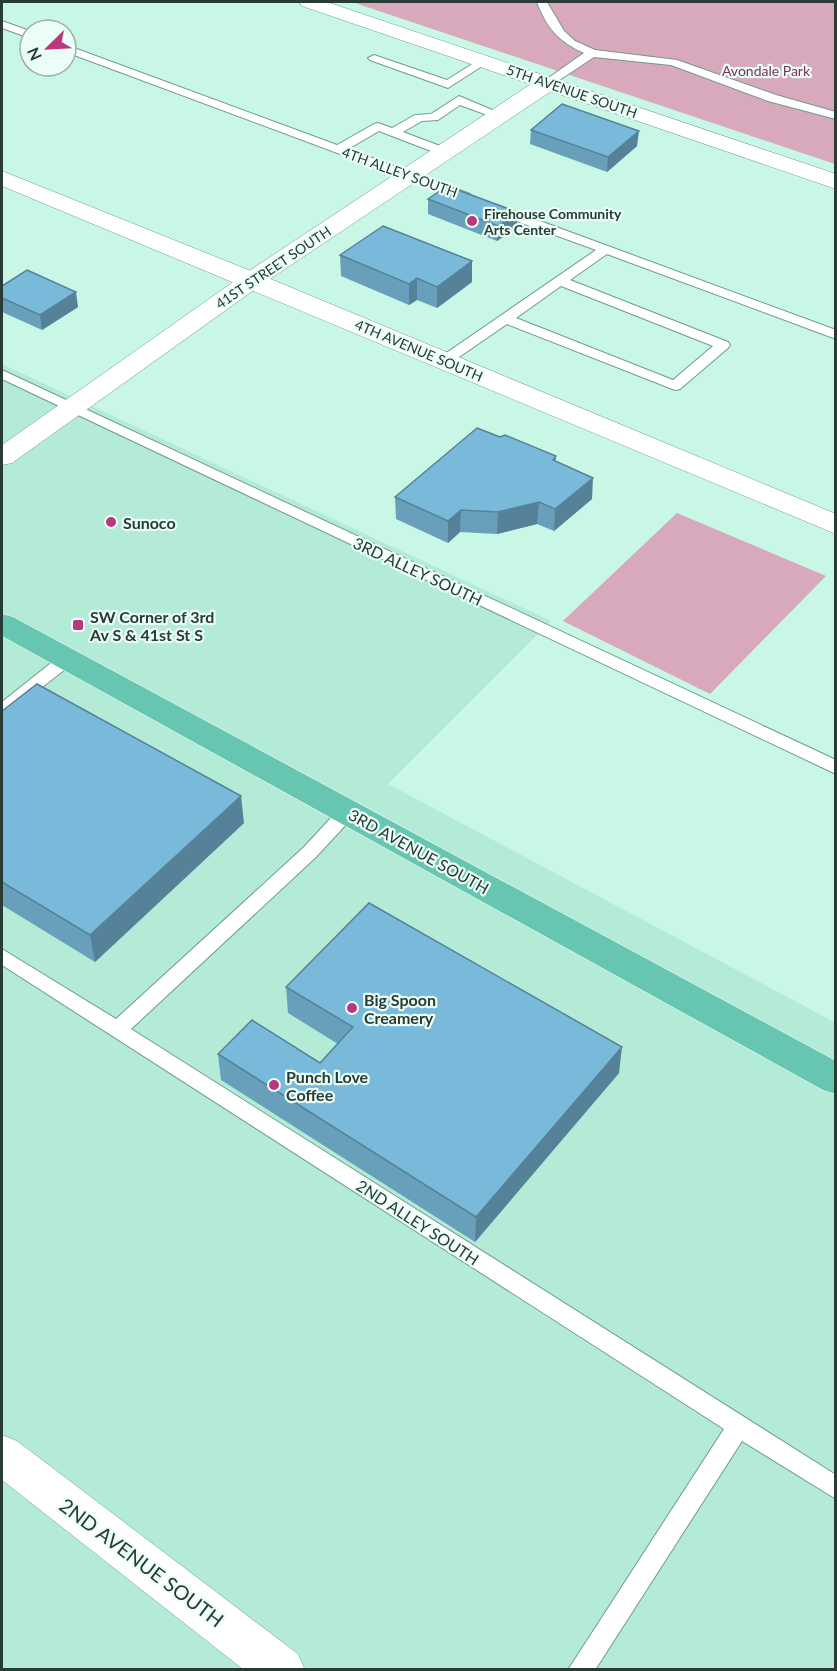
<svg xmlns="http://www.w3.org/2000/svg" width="837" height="1671" font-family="Lato,sans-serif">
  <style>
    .built { fill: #b3ebd7 }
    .green { fill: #d8a8bc }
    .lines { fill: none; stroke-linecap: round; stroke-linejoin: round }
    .service-casing { stroke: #6f9b8c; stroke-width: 2 }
    .minor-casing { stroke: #6f9b8c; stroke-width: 1 }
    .tertiary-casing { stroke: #6f9b8c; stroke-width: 1 }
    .primary-casing { stroke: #fff; stroke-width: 1 }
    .service { fill: #fff; fill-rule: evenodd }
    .minor { fill: #fff; fill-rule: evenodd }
    .tertiary { fill: #fff; fill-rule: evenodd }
    .primary { fill: #66c6b2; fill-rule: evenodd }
    .wall { fill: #68a0bb }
    .shaded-wall { fill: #558299 }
    .building { fill: #79bada; stroke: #558299; stroke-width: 1.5 }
    .poi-dot { fill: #ba377f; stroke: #eafdf6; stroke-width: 2 }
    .labels { text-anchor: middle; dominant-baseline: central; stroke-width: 4.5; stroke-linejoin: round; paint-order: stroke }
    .far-park-label { font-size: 14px; fill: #7e3459; stroke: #eafdf6 }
    .far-street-label { font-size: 14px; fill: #283b34; stroke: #eafdf6 }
    .far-poi-label { font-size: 14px; font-weight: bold; fill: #283b34; stroke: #eafdf6; text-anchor: start }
    .poi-label { font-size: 16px; font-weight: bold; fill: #283b34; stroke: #eafdf6; text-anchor: start }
    .street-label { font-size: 16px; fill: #283b34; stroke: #eafdf6 }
    .near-street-label { font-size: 20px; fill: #283b34; stroke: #eafdf6 }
  </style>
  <rect width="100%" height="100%" fill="#c8f7e6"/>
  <polygon class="built" points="2,364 551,621 388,784 836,1023 835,1669 2,1670"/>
  <g class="green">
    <polygon points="352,2 835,2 835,164"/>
    <polygon points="677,513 826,576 710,694 563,621"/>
  </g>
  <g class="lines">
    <g class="service-casing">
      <g id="service">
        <path d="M 537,2 L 547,2 L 564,31 L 575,41 L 595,50 L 677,60 L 776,95 L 836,112 L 836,119 L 768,101 L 671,65 L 594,57 L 552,85 L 544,85 L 544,81 L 584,53 C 558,41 547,28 537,2 Z"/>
        <polygon points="2,21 30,31 30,38 2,28"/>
        <polygon points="66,45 337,145 374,124 378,123 392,128 415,115 431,114 459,96 504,115 498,119 460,105 438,120 422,121 403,132 448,149 450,152 444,156 379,131 348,149 470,194 472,197 470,200 466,201 66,52"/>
        <polygon points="374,55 447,80 480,59 488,59 490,61 448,88 370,60 368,58"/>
        <path d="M 494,204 L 836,330 L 836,339 L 607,254 L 570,280 L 728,342 L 730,345 L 728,348 L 680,389 L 675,390 L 507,324 L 449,364 L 439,364 L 437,361 L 439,358 L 596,250 L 489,211 L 488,208 ZM 561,286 L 713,346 L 673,380 L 516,318 Z"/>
        <polygon points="2,370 836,760 836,774 2,379"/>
        <polygon points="67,653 73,655 75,659 73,663 8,714 2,716 2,702 61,655"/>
        <polygon points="347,806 353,807 356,812 353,817 316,857 131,1029 836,1475 836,1499 742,1441 595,1670 568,1670 724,1429 2,965 2,949 116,1019 304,847 341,807"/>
      </g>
    </g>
    <g class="minor-casing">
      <g id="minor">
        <polygon points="548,77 556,78 559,83 556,88 261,285 12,463 2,465 2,445 243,275 540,78"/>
        <polygon points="2,1435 17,1441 298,1654 305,1670 244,1670 2,1480"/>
      </g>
    </g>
    <g class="tertiary-casing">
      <g id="tertiary">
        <polygon points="299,2 327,2 836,174 836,189 302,6"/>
        <polygon points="2,171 261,275 836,514 836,534 2,186"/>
      </g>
    </g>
    <g class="primary-casing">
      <polygon id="primary" points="2,614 13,617 836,1061 836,1094 823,1090 2,636"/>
    </g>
    <use href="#service" class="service"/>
    <use href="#minor" class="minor"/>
    <use href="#tertiary" class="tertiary"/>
    <use href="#primary" class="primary"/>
  </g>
  <g class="wall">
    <polygon points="531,130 637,146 607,172 530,144"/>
    <polygon points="428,199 517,212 517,227 497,241 428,214"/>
    <polygon points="340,255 472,282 437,308 417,300 409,305 341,276"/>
    <polygon points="2,286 78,307 42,330 2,312"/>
    <polygon points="500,437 556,456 556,461 592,499 554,531 537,524 497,534 460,532 448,543 396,519 395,497"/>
    <polygon points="2,711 244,823 95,962 2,905"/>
    <polygon points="286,987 619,1073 475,1242 221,1080 218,1054 320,1063 338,1044 288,1013"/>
  </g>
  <g class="shaded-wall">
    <polygon points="639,131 637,146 607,172 608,157"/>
    <polygon points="517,212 517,227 497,241 498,226"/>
    <polygon points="472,261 472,282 437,308 437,287"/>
    <polygon points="417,278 417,300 409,305 409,284"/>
    <polygon points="76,292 78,307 42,330 40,315"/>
    <polygon points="593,478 592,499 554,531 555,509"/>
    <polygon points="539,502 537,524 497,534 498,512"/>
    <polygon points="461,510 460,532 448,543 448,521"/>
    <polygon points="241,796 244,823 95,962 90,935"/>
    <polygon points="622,1047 619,1073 475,1242 476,1217"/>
  </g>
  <g class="building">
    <polygon points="562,104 639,131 608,157 531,130"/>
    <polygon points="447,186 517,212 498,226 428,199"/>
    <polygon points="383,226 472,261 437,287 417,278 409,284 340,255"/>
    <polygon points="27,270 76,292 40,315 2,298 2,286"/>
    <polygon points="477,428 500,437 505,435 556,456 553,460 593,478 555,509 539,502 498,512 461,510 448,521 395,497"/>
    <polygon points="37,684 241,796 90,935 2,882 2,711"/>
    <polygon points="369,903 622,1047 476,1217 218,1054 252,1020 320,1063 353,1027 286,987"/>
  </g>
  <g class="poi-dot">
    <circle cx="472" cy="221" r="6"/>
    <circle cx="111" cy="522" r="6"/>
    <rect x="72" y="619" width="12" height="12" rx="3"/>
    <circle cx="352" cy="1008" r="6"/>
    <circle cx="274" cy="1085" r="6"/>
  </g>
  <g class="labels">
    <g class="far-park-label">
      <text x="766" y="70">Avondale Park</text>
    </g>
    <g class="far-street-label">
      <text transform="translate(572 91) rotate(19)">5TH AVENUE SOUTH</text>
      <text transform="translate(400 172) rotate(20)">4TH ALLEY SOUTH</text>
      <text transform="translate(273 267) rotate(-34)">41ST STREET SOUTH</text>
      <text transform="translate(419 350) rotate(23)">4TH AVENUE SOUTH</text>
    </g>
    <g class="far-poi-label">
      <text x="484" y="213">Firehouse Community<tspan x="484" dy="16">Arts Center</tspan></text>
    </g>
    <g class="poi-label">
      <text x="123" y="522">Sunoco</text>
      <text x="90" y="616">SW Corner of 3rd<tspan x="90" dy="18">Av S &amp; 41st St S</tspan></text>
      <text x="364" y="999">Big Spoon<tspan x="364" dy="18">Creamery</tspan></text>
      <text x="286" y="1076">Punch Love<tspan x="286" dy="18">Coffee</tspan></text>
    </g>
    <g class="street-label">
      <text transform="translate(418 571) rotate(25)">3RD ALLEY SOUTH</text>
      <text transform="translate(419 851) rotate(29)">3RD AVENUE SOUTH</text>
      <text transform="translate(418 1222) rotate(33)">2ND ALLEY SOUTH</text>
    </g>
    <g class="near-street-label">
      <text transform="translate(142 1562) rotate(37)">2ND AVENUE SOUTH</text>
    </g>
  </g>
  <rect width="837" height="1671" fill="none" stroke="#283b34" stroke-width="6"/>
  <g transform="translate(48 48) rotate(246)"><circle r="28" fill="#eafdf6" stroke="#9cafa8" stroke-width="1.5"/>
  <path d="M0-4.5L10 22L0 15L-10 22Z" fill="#ba377f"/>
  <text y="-9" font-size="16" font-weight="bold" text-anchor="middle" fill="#283b34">N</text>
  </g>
</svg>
